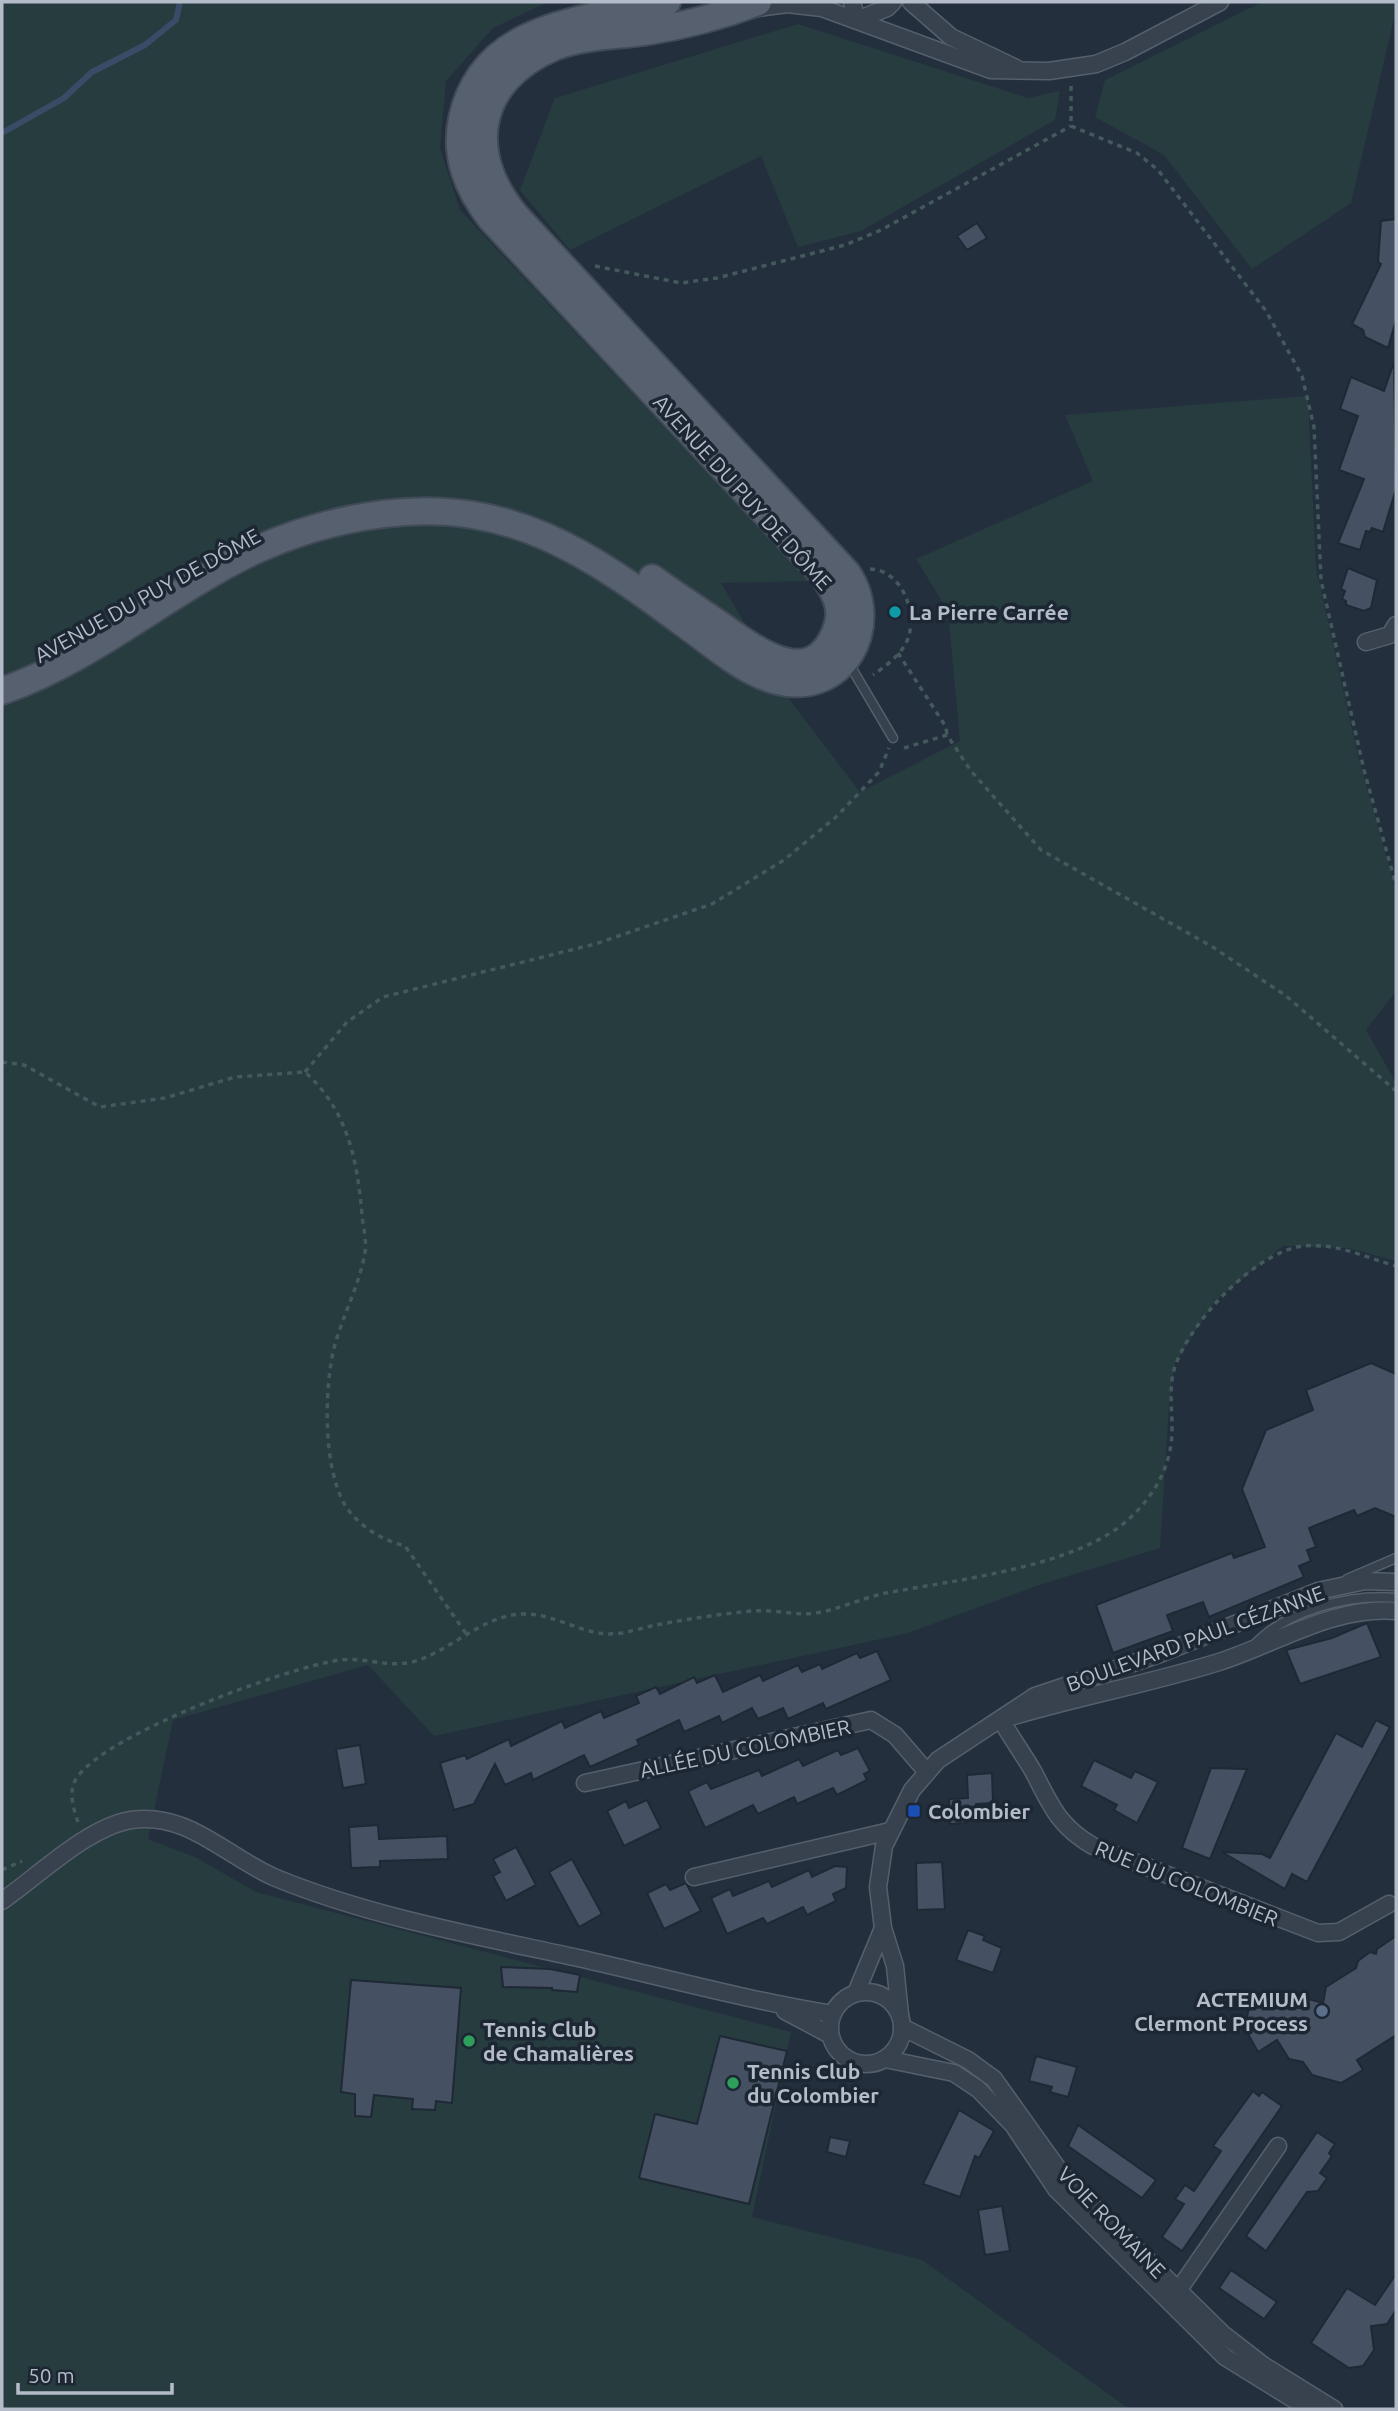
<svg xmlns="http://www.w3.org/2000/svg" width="1398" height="2411" font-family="Ubuntu,sans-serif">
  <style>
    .green { fill: #263c3f }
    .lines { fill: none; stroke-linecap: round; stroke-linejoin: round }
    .stream { stroke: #394c67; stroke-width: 6 }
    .building { fill: #455162; stroke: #1f2835; stroke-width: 2 }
    .service-casing { stroke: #565f6c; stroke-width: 11 }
    .minor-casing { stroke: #565f6c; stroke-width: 19 }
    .primary-casing { stroke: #414a57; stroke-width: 30 }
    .path { stroke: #44595c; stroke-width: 3.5; stroke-dasharray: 5 5; stroke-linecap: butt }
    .service { stroke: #38414e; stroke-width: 8 }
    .minor { stroke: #38414e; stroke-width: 16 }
    .primary { stroke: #56606e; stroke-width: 26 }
    .culture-dot { fill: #0f9aa8; stroke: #1d2633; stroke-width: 2.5 }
    .transit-dot { fill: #1a4fb4; stroke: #1d2633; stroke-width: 2.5 }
    .service-dot { fill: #5c6f8a; stroke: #1d2633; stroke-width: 2.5 }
    .leisure-dot { fill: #2e9e5b; stroke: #1d2633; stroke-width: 2.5 }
    .labels { text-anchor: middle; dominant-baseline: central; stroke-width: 7; stroke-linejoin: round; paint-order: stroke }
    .street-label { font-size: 21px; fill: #b4bcc9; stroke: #1d2633 }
    .poi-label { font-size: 21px; font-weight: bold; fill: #b4bcc9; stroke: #1d2633; text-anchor: start }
  </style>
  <rect width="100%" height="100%" fill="#242f3e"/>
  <g class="green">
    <polygon points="2,2 548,2 493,28 446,81 440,148 460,210 809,581 721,583 789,699 860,792 960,741 948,611 916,559 1093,481 1065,415 1308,396 1316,568 1358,756 1396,891 1396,991 1366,1030 1396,1083 1396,1261 1348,1248 1283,1246 1215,1301 1175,1363 1169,1404 1160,1548 1039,1585 908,1633 434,1736 368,1665 173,1720 148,1839 197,1858 256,1892 791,2032 752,2217 922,2260 1129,2409 2,2409"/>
    <polygon points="1262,2 1396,2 1396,10 1351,203 1252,269 1164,155 1095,117 1105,80"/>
    <polygon points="798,24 1028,98 1060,91 1055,120 861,231 798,247 761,156 570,250 520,190 555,98"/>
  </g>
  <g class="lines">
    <polyline class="stream" points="2,133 64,98 92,72 145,45 176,20 180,2"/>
  </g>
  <g class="building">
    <polygon points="1396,219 1396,320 1388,348 1365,337 1363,330 1352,324 1381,264 1378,262 1381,221"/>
    <polygon points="977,223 987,238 967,250 957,236"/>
    <polygon points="1394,362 1396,489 1383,532 1372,528 1370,532 1366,531 1360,550 1338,543 1364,479 1339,470 1358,416 1340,409 1351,377 1384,391"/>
    <polygon points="1348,568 1377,580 1371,608 1364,611 1346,605 1346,601 1342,599 1345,591 1341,589"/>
    <polygon points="1371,1363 1396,1374 1396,1517 1375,1508 1357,1516 1354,1510 1309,1528 1316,1547 1307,1550 1311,1561 1299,1566 1304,1577 1209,1617 1203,1602 1167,1615 1173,1631 1113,1653 1096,1605 1232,1553 1234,1558 1265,1547 1242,1489 1266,1430 1313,1410 1306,1390"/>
    <polygon points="1367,1623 1381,1657 1300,1684 1286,1650 1332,1638"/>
    <polygon points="877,1651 891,1680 826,1709 823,1703 788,1719 783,1708 758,1719 752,1708 722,1723 719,1716 684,1732 679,1720 637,1740 639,1745 590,1767 584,1755 533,1780 531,1773 505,1785 495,1764 474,1804 454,1810 440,1763 465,1755 467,1759 509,1739 511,1746 562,1721 565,1728 601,1711 604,1718 639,1703 636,1696 656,1687 660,1694 694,1677 697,1683 715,1675 723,1692 760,1675 763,1681 798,1665 802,1672 820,1664 822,1669 857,1653 860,1658"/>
    <polygon points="1376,1720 1390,1727 1307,1882 1292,1874 1285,1889 1222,1852 1262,1854 1270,1858 1336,1733 1362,1747"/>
    <polygon points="360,1745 366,1784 343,1788 336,1749"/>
    <polygon points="858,1748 870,1771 864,1774 867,1780 837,1795 833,1788 797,1804 794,1797 758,1814 753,1805 705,1828 688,1791 707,1782 711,1789 759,1770 762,1776 799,1759 803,1766 838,1750 841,1755"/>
    <polygon points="1094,1760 1131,1778 1135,1771 1158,1782 1137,1823 1114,1810 1117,1805 1081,1786"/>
    <polygon points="1211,1768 1247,1769 1210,1859 1182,1848"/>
    <polygon points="992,1773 993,1803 976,1804 976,1814 965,1815 966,1823 950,1824 949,1799 968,1798 967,1775"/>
    <polygon points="647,1800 661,1828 624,1846 607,1811 626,1801 629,1808"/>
    <polygon points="378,1825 379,1839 447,1836 448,1859 380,1861 380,1867 351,1868 349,1827"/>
    <polygon points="516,1847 536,1885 506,1901 493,1876 500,1872 493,1859"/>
    <polygon points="572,1859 602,1914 579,1927 549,1872"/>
    <polygon points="942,1862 945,1909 917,1910 916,1863"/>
    <polygon points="835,1866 847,1867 846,1888 833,1894 836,1901 807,1915 803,1907 767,1924 763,1918 727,1934 711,1898 730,1889 733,1896 769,1881 772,1887 809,1870 812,1877"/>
    <polygon points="686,1883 701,1911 664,1929 647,1893 666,1884 670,1890"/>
    <polygon points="968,1930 985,1936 983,1940 1002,1948 993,1973 956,1960"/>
    <polygon points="1396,1936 1396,2035 1357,2060 1363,2070 1341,2083 1312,2075 1303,2062 1289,2059 1277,2040 1258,2052 1247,2032 1254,2028 1247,2017 1251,1997 1299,2008 1301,1997 1323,2003 1326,1987 1356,1968 1358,1961 1370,1952 1376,1954 1377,1949"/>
    <polygon points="501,1967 550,1969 580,1975 577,1992 552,1990 552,1988 503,1987"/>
    <polygon points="351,1980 461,1988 452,2103 436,2101 435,2110 412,2109 413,2099 374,2095 371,2117 355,2116 355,2094 341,2092"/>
    <polygon points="720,2036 787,2051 749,2204 639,2178 655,2114 697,2124"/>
    <polygon points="1036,2056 1077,2067 1068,2097 1050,2092 1052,2087 1029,2081"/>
    <polygon points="1253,2091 1259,2096 1262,2092 1282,2106 1182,2251 1162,2237 1184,2204 1175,2199 1185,2185 1194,2191 1221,2151 1213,2146"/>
    <polygon points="959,2110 994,2131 979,2158 975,2156 960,2197 923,2184"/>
    <polygon points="1078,2125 1156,2180 1142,2198 1068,2146"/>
    <polygon points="1317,2132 1335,2144 1329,2153 1332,2156 1320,2173 1327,2178 1318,2191 1307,2192 1266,2251 1246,2236"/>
    <polygon points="830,2137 850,2141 846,2157 827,2152"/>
    <polygon points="1002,2206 1010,2251 985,2255 978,2210"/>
    <polygon points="1231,2270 1277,2302 1264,2319 1219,2288"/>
    <polygon points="1396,2274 1396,2310 1387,2324 1371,2326 1374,2350 1363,2366 1349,2368 1311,2343 1347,2288 1375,2305"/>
  </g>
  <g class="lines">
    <g class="service-casing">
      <g id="service">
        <polyline points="848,662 893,738"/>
        <polyline points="1347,1579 1396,1558"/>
        <path d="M 1253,1646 C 1286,1610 1349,1594 1396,1598"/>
      </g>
    </g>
    <g class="minor-casing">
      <g id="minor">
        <polyline points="852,2 857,20 887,8 893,2"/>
        <polyline points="911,2 951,37 1016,68"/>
        <polyline points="750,9 787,4 822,8 991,70 1049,71 1096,64 1125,52 1220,2"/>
        <polyline points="1366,642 1390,635 1396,625"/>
        <path d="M 1014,1716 C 1082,1696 1152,1683 1219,1662 C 1278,1643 1333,1606 1396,1611"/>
        <path d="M 1001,1720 C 1011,1737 1023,1754 1033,1771 C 1051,1805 1058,1826 1093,1846 L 1318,1933 L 1339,1932 L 1389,1904"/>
        <polyline points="585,1783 871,1720 895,1735 926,1771"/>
        <polyline points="694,1877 890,1831"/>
        <path d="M 2,1901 C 38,1876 88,1827 131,1820 C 188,1811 228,1858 276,1878 C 371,1917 478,1936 578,1958 C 663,1977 746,2000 832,2014"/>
        <circle cx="866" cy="2028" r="36"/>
        <polyline points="856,1993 883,1928"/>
        <polyline points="785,2011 830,2035"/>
        <polyline points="900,2015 895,1966 883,1928 878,1887 884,1846 912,1790 938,1760 1035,1696 1160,1654 1318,1591 1365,1581 1396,1582"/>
        <polyline points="902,2027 968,2060 994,2079 1066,2180 1223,2334 1263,2365 1334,2409"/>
        <polyline points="885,2059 954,2073 978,2089 1013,2125 1056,2189 1225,2357 1309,2409"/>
        <polyline points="1173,2298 1278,2146"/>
      </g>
    </g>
    <g class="primary-casing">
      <g id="primary">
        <path d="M 652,578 C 674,594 697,609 719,624 C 751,646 809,694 835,633 C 845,610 836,593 822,574 L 491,219 C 468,189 454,157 462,119 C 483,21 589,20 667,2"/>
        <path d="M 2,691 C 83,663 149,608 223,567 C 272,539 328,521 383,514 C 511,498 590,554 687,626 C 715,646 743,672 777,681 C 843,698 883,626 847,573 L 516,216 C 464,154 474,81 554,47 C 581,36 614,36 644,32 C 683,26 721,16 758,2"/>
      </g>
    </g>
    <g class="path">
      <polyline points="1071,86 1071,126 1137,153 1158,170 1266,311 1302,376 1314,427 1321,580 1364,770 1396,885"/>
      <polyline points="595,266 681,283 717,278 845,245 881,230 1071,126"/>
      <path d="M 870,569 C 901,570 916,609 909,635 C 905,652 886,666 873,675"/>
      <polyline points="898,653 946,727 947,735"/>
      <polyline points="904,748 947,735 971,771 1041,850 1211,946 1285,995 1396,1091"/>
      <path d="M 2,1062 L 24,1065 L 100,1107 L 165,1098 L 235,1077 L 305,1072 C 348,1111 357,1159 362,1215 C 363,1227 367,1241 365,1252 C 360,1284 342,1317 334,1348 C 324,1390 323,1468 345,1505 C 358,1526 382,1540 405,1546 L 467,1635"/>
      <polyline points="305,1072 347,1022 383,997 595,944 712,904 784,860 836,817 879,772 889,748"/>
      <path d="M 78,1822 C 74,1810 69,1795 74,1783 C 92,1738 291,1666 340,1660 C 365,1657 388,1668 412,1662 C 450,1652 482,1615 523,1614 C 553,1613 579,1633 609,1634 C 625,1634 641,1628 656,1625 C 688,1619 720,1614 752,1611 C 773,1609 796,1616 816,1613 C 840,1609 862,1598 886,1593 C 955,1580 1078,1567 1130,1518 C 1156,1494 1173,1462 1172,1427 C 1172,1408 1169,1388 1174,1370 C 1187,1325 1254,1252 1303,1246 C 1338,1243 1364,1257 1396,1266"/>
      <polyline points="2,1870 22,1861"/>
    </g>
    <use href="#service" class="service"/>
    <use href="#minor" class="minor"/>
    <use href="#primary" class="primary"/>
  </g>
  <circle class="culture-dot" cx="895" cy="612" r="7"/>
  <rect class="transit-dot" x="907" y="1804" width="14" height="14" rx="3.5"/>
  <circle class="service-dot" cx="1322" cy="2011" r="7"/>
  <g class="leisure-dot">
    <circle cx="469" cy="2041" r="7"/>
    <circle cx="733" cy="2083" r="7"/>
  </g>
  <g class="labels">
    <g class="street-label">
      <text transform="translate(743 492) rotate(48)">AVENUE DU PUY DE DÔME</text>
      <text transform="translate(147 595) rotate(-29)">AVENUE DU PUY DE DÔME</text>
      <text transform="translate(1195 1638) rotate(-20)">BOULEVARD PAUL CÉZANNE</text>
      <text transform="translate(745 1748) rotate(-12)">ALLÉE DU COLOMBIER</text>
      <text transform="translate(1187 1883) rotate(22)">RUE DU COLOMBIER</text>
      <text transform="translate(1112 2222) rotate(46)">VOIE ROMAINE</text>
    </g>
    <g class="poi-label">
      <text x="909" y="612">La Pierre Carrée</text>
      <text x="928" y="1811">Colombier</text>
      <text x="1308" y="1999" text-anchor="end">ACTEMIUM<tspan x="1308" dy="24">Clermont Process</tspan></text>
      <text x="483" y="2029">Tennis Club<tspan x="483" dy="24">de Chamalières</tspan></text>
      <text x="747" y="2071">Tennis Club<tspan x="747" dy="24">du Colombier</tspan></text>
    </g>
  </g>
  <rect width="1398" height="2411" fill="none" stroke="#b4bcc9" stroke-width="7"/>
  <path d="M18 2383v10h154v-10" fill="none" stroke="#b4bcc9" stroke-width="3.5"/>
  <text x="28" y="2383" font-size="21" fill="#b4bcc9" stroke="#1d2633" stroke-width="5" paint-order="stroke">50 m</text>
</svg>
